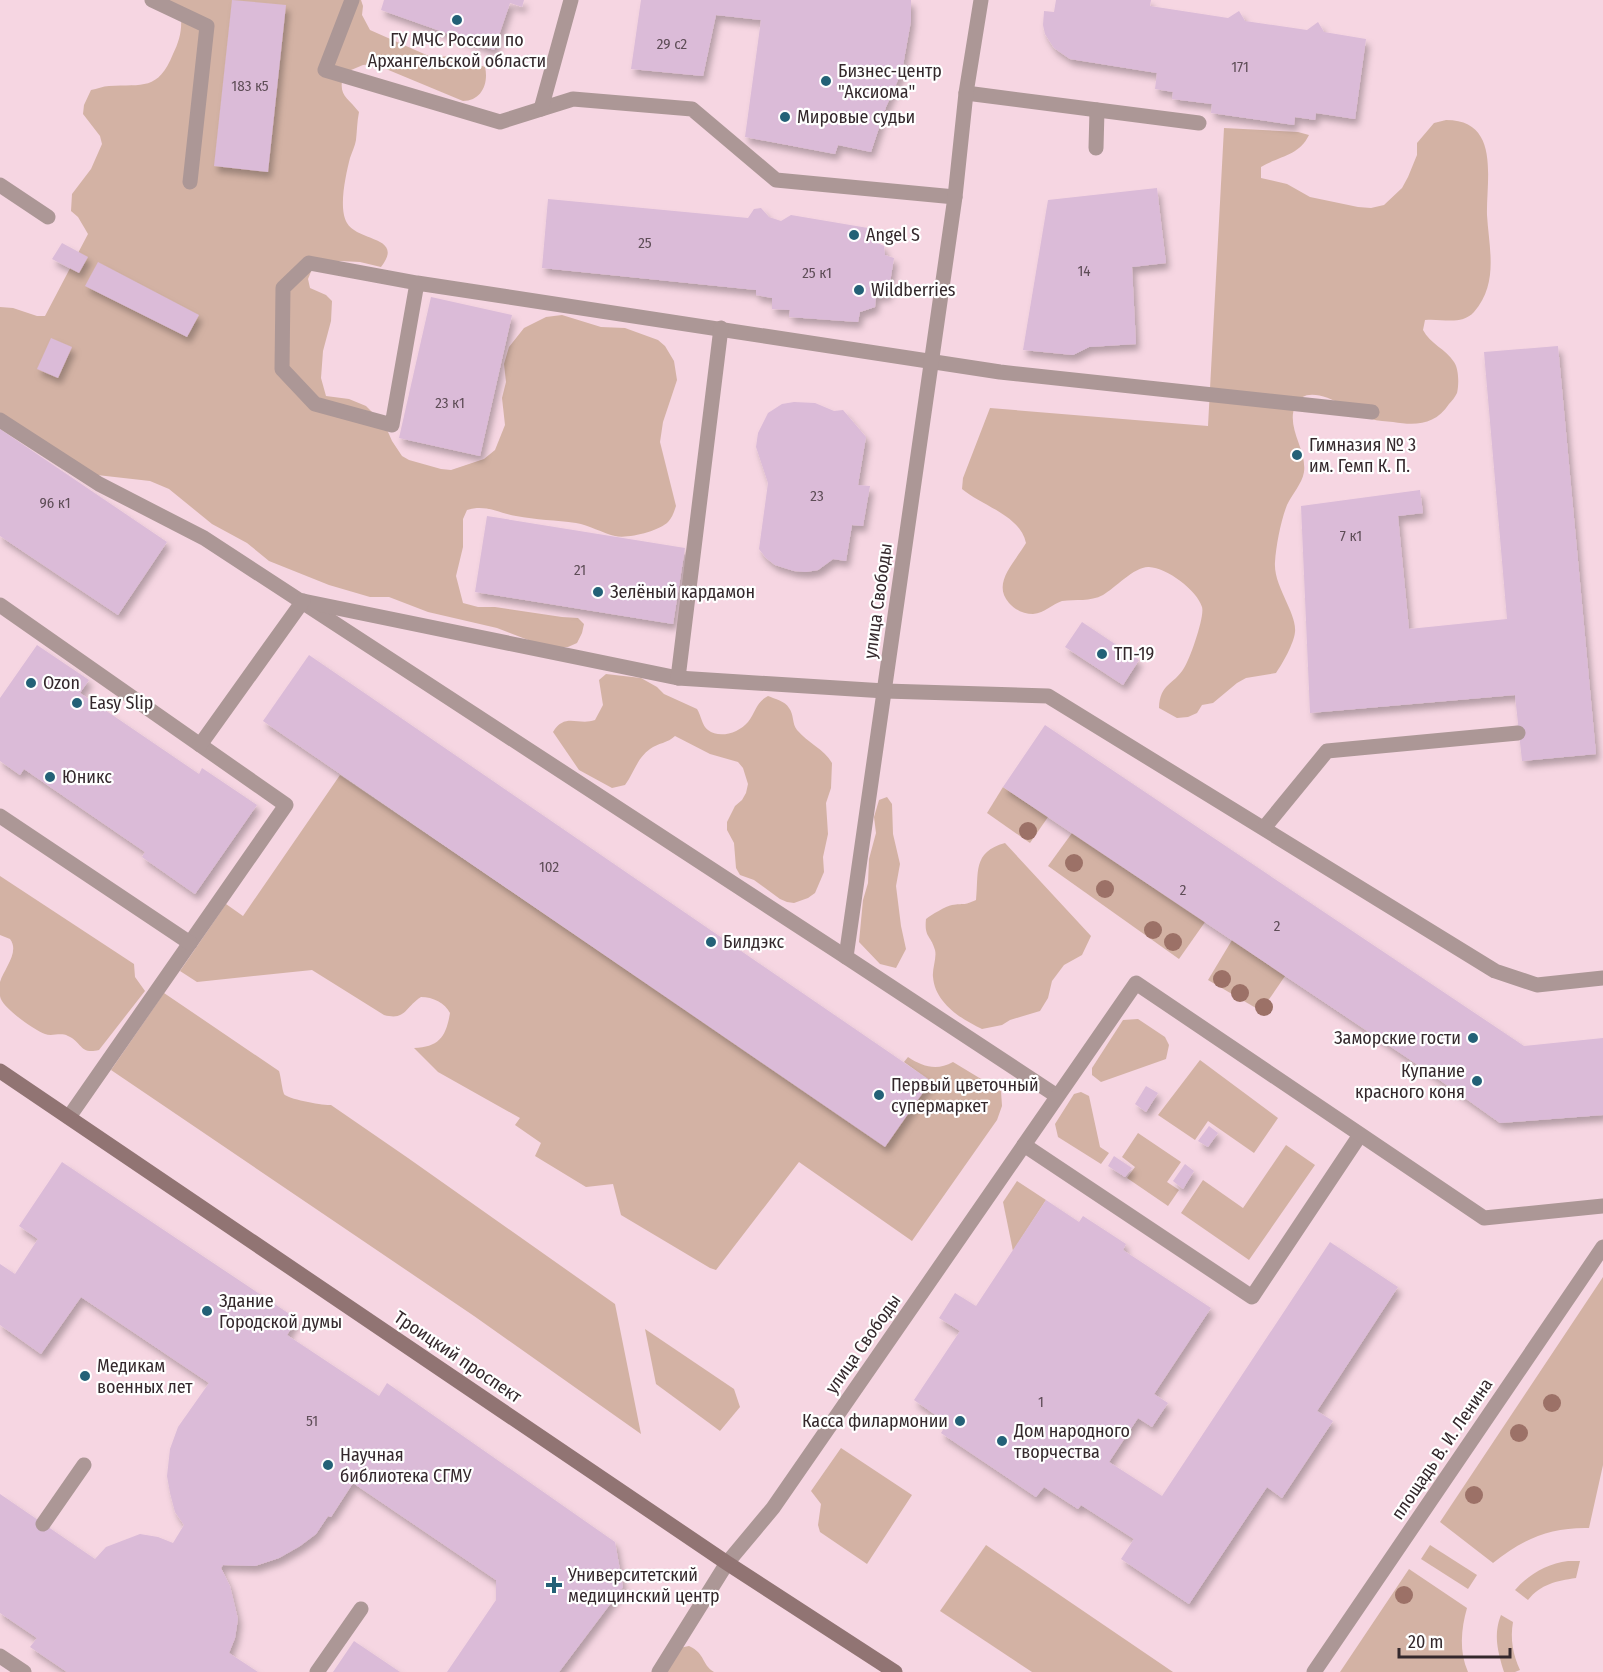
<svg xmlns="http://www.w3.org/2000/svg" width="1603" height="1672" font-family="'Fira Sans Condensed',sans-serif">
  <style>
    .green { fill: #d3b2a4 }
    .building { fill: #dbbbd8; filter: url(#shadow) }
    .lines { fill: none; stroke-linecap: round; stroke-linejoin: round }
    .lane { stroke: #ac9796; stroke-width: 15 }
    .street { stroke: #ac9796; stroke-width: 15 }
    .secondary { stroke: #917473; stroke-width: 15 }
    .tree { fill: #9c7167 }
    .poi-dot { fill: #236177; stroke: #fff; stroke-width: 2 }
    .labels { text-anchor: middle; dominant-baseline: central; stroke-width: 4.5; stroke-linejoin: round; paint-order: stroke }
    .number-label { font-size: 15px; fill: #5e4d57 }
    .poi-label { font-size: 18px; fill: #34282c; stroke: #fff; text-anchor: start }
    .street-label { font-size: 18px; fill: #34282c; stroke: #fff }
  </style>
  <defs>
    <filter id="shadow"><feDropShadow dx="3.5" dy="6" stdDeviation="3" flood-color="#0004"/></filter>
  </defs>
  <rect width="100%" height="100%" fill="#f6d6e2"/>
  <g class="green">
    <path d="M 160,0 L 361,0 L 363,6 L 362,15 L 370,30 L 431,57 L 454,56 L 485,67 C 489,84 481,101 463,101 L 374,64 L 363,65 L 344,73 C 337,96 347,96 359,112 C 357,122 357,131 356,140 C 355,146 352,152 350,158 C 346,174 338,208 347,223 C 358,242 405,236 381,267 L 360,262 L 340,261 L 312,269 L 308,279 L 310,288 L 326,295 L 332,301 L 331,321 L 323,351 L 321,378 L 326,396 L 349,399 L 366,406 L 385,425 L 392,441 L 402,456 L 409,460 L 441,469 L 451,470 L 484,459 L 495,450 L 505,425 L 502,398 L 506,382 L 504,364 L 509,347 L 524,328 L 546,317 L 562,315 L 601,327 L 625,328 L 658,340 L 665,346 L 674,361 L 677,380 L 663,422 L 660,442 L 676,506 C 674,512 672,518 668,522 C 659,531 628,539 615,536 C 602,533 589,525 576,523 C 556,520 536,520 516,516 C 498,513 486,504 467,510 L 463,519 L 463,547 L 456,576 L 463,603 L 478,607 L 495,607 L 562,617 L 578,618 L 584,624 L 582,633 L 577,643 L 568,647 L 558,647 L 536,643 L 497,628 L 428,612 L 389,597 L 370,597 L 329,585 L 269,561 L 247,543 L 212,524 L 169,489 L 150,481 L 97,475 L 0,414 L 0,307 L 13,308 L 37,316 L 45,316 L 88,234 L 78,217 L 71,211 L 72,194 L 91,169 L 102,144 L 100,136 L 83,114 L 84,105 L 91,90 C 97,89 103,86 109,86 C 143,84 158,91 173,54 C 179,42 182,31 181,18 Z"/>
    <path d="M 1446,120 C 1501,120 1486,180 1487,215 C 1489,249 1499,283 1474,312 C 1461,326 1441,318 1425,320 L 1423,330 C 1430,344 1446,349 1454,362 C 1459,369 1459,385 1457,393 C 1455,397 1452,401 1449,404 C 1435,425 1416,426 1393,422 C 1386,421 1378,421 1371,419 C 1353,412 1307,377 1295,406 C 1286,428 1307,450 1304,472 C 1302,484 1292,494 1287,505 C 1281,520 1276,546 1275,562 C 1274,576 1281,589 1286,601 C 1290,610 1296,622 1295,632 C 1294,643 1283,663 1276,673 L 1246,678 L 1237,683 L 1213,703 L 1202,705 L 1197,713 L 1188,717 L 1177,718 L 1159,708 C 1160,683 1174,685 1184,668 C 1190,659 1205,616 1202,607 C 1197,590 1167,568 1149,567 C 1135,566 1115,588 1103,595 C 1090,602 1076,599 1062,601 C 1052,604 1045,613 1033,614 C 1024,614 1015,610 1009,603 C 991,583 1016,561 1026,543 C 1020,515 982,506 962,489 L 963,478 L 990,408 L 1208,426 L 1224,128 L 1298,132 L 1309,135 C 1299,156 1279,156 1261,167 L 1261,178 L 1287,184 L 1310,197 L 1358,207 L 1371,208 L 1384,205 L 1402,188 L 1408,177 L 1417,155 L 1417,143 L 1434,123 Z"/>
    <path d="M 606,674 L 641,678 L 657,687 L 664,694 L 697,709 C 701,715 702,726 708,730 C 719,739 739,733 748,722 C 756,712 756,702 768,696 C 775,699 785,701 789,708 C 794,714 792,724 797,730 C 808,743 824,749 832,763 L 831,788 L 826,803 L 828,834 L 823,857 L 824,872 L 815,893 L 808,898 L 794,903 L 787,902 L 780,899 L 754,880 L 740,875 L 736,868 L 734,843 L 727,830 L 727,822 L 735,806 L 742,800 L 746,793 L 748,784 L 743,768 L 738,762 L 710,754 L 675,736 C 668,743 658,743 650,749 C 637,758 634,773 625,785 L 612,788 L 579,770 L 553,732 C 565,712 578,726 595,720 L 603,705 L 599,680 Z"/>
    <path d="M 340,775 L 885,1146 L 930,1081 L 904,1062 L 908,1057 C 923,1067 937,1071 953,1062 L 1001,1091 L 1002,1106 L 997,1120 L 912,1241 L 799,1162 L 716,1270 L 710,1268 L 621,1215 L 613,1184 L 586,1187 L 535,1156 L 541,1143 L 515,1125 L 520,1118 L 438,1072 L 414,1048 C 439,1047 446,1037 450,1013 C 445,1003 433,997 421,997 C 405,1007 406,1021 384,1015 L 312,970 L 197,982 L 180,971 L 226,904 L 243,916 Z"/>
    <polygon points="1003,787 1048,817 1030,843 987,813"/>
    <polygon points="887,797 892,804 893,834 900,864 896,886 901,926 906,949 896,968 880,964 859,942 863,900 868,883 869,859 876,833 874,817 879,800"/>
    <polygon points="1072,833 1205,922 1179,959 1048,866"/>
    <path d="M 1005,843 L 1091,936 L 1082,955 L 1064,965 L 1052,981 L 1048,998 L 1040,1011 L 1010,1020 L 1002,1025 L 982,1029 C 961,1019 935,1003 933,977 C 932,969 937,958 935,950 C 931,935 924,938 926,919 C 931,915 946,906 952,905 C 964,903 963,906 976,900 C 979,873 972,852 1005,843 Z"/>
    <path d="M 0,876 L 134,964 L 135,977 L 145,991 L 99,1050 C 80,1055 82,1042 68,1036 C 60,1032 52,1037 45,1034 C 34,1030 1,1007 0,996 C 0,992 0,985 0,982 C 4,969 20,952 10,939 L 0,935 Z"/>
    <polygon points="1232,940 1285,976 1261,1011 1208,980"/>
    <path d="M 164,993 L 279,1071 C 281,1077 282,1089 284,1094 C 287,1099 325,1106 331,1105 L 408,1158 L 615,1304 L 641,1434 L 474,1316 L 111,1070 Z"/>
    <polygon points="1138,1019 1165,1037 1169,1045 1166,1059 1101,1082 1092,1075 1092,1068 1123,1020"/>
    <polygon points="1200,1060 1278,1118 1254,1153 1208,1121 1195,1140 1158,1115"/>
    <polygon points="1081,1092 1089,1096 1100,1147 1109,1153 1101,1164 1058,1137 1055,1124 1074,1094"/>
    <polygon points="1138,1133 1181,1162 1167,1182 1179,1190 1168,1206 1127,1178 1135,1167 1122,1157"/>
    <polygon points="1286,1145 1315,1165 1249,1260 1181,1213 1203,1180 1243,1208"/>
    <polygon points="1017,1181 1046,1200 1013,1251 1003,1202"/>
    <path d="M 1603,1277 L 1603,1465 L 1589,1528 C 1551,1527 1522,1539 1493,1563 L 1440,1522 Z"/>
    <polygon points="645,1329 734,1389 740,1407 720,1431 656,1384"/>
    <polygon points="841,1448 912,1495 867,1564 820,1532 818,1525 821,1504 811,1491"/>
    <polygon points="986,1545 1173,1672 1032,1672 940,1611"/>
    <polygon points="1430,1545 1477,1575 1468,1589 1421,1559"/>
    <path d="M 1568,1561 L 1580,1561 L 1576,1578 C 1556,1581 1541,1584 1528,1600 L 1515,1590 C 1529,1574 1547,1564 1568,1561 Z"/>
    <path d="M 1409,1569 L 1467,1608 C 1461,1629 1459,1652 1468,1672 L 1340,1672 Z"/>
    <path d="M 1501,1615 L 1513,1622 C 1510,1639 1513,1655 1520,1670 L 1515,1672 L 1504,1672 C 1498,1652 1493,1635 1501,1615 Z"/>
    <path d="M 689,1646 C 706,1654 701,1664 714,1672 L 663,1672 L 679,1648 Z"/>
  </g>
  <g class="building">
    <polygon points="232,0 286,5 268,172 214,166"/>
    <polygon points="384,0 524,0 522,7 510,3 494,50 381,10"/>
    <polygon points="641,0 911,0 911,21 902,71 886,107 871,152 838,145 835,154 745,137 761,20 716,15 703,76 631,69"/>
    <polygon points="1056,0 1151,0 1150,6 1228,18 1239,11 1245,21 1307,30 1318,22 1324,32 1366,39 1355,119 1316,113 1315,120 1295,117 1294,125 1211,113 1212,104 1172,99 1173,92 1155,89 1157,73 1070,59 1054,48 1045,34 1043,25 1044,11 1054,12"/>
    <polygon points="1157,188 1166,263 1132,267 1136,344 1089,347 1073,355 1023,350 1048,200"/>
    <polygon points="548,199 748,218 754,209 761,208 769,217 781,221 791,215 868,228 869,239 884,246 885,255 894,258 888,295 876,296 875,307 860,312 858,322 789,317 790,310 772,309 772,298 756,295 756,290 542,268"/>
    <polygon points="62,243 88,257 79,273 52,259"/>
    <polygon points="98,262 199,315 187,337 85,286"/>
    <polygon points="431,297 512,315 480,456 399,438"/>
    <polygon points="51,338 72,347 58,378 37,369"/>
    <polygon points="1558,346 1596,754 1522,761 1515,695 1310,713 1301,506 1420,490 1423,513 1398,516 1409,629 1507,619 1484,352"/>
    <polygon points="794,402 815,403 834,411 843,410 866,437 858,485 870,486 863,526 852,525 846,561 833,559 818,570 806,572 794,571 775,565 766,558 759,549 768,483 756,447 758,433 768,413 782,404"/>
    <polygon points="0,429 167,542 118,615 0,536"/>
    <polygon points="487,516 685,548 673,624 475,592"/>
    <polygon points="1082,622 1139,660 1123,685 1065,647"/>
    <polygon points="37,645 89,680 80,693 199,774 202,768 257,805 195,894 142,857 145,852 24,769 20,775 0,761 0,698"/>
    <polygon points="309,655 931,1081 885,1147 263,721"/>
    <polygon points="1045,725 1524,1046 1603,1038 1603,1115 1500,1123 1427,1071 1003,787"/>
    <polygon points="1146,1086 1158,1093 1146,1112 1135,1104"/>
    <polygon points="1209,1126 1218,1133 1208,1147 1198,1141"/>
    <polygon points="1114,1156 1132,1168 1125,1177 1108,1166"/>
    <polygon points="62,1162 297,1319 287,1335 379,1396 387,1383 615,1542 623,1587 559,1672 447,1672 496,1600 496,1580 353,1483 331,1517 328,1516 316,1534 300,1546 279,1558 255,1566 223,1565 221,1568 230,1586 238,1619 235,1638 229,1653 258,1672 67,1672 30,1647 37,1638 0,1613 0,1494 95,1559 106,1547 140,1534 158,1537 173,1543 184,1525 175,1512 170,1493 167,1476 170,1449 178,1427 209,1383 81,1297 41,1354 0,1325 0,1264 15,1274 38,1239 19,1226"/>
    <polygon points="1185,1164 1194,1171 1183,1189 1173,1181"/>
    <polygon points="1046,1200 1079,1222 1083,1216 1126,1244 1123,1250 1211,1308 1154,1394 1168,1403 1152,1427 1138,1418 1109,1462 1162,1496 1330,1242 1398,1287 1317,1411 1333,1421 1282,1498 1267,1487 1189,1604 1121,1559 1134,1539 1081,1505 1078,1509 1044,1487 1036,1497 941,1433 947,1423 914,1400 960,1331 939,1318 955,1293 976,1306"/>
    <polygon points="354,1641 400,1672 333,1672"/>
  </g>
  <g class="lines">
    <g class="lane">
      <polyline points="152,0 207,26 190,182"/>
      <polyline points="352,0 325,70 500,122 573,99 692,109 776,180 955,197"/>
      <polyline points="966,93 1199,123"/>
      <polyline points="541,109 571,0"/>
      <polyline points="1096,148 1097,110"/>
      <polyline points="0,185 48,217"/>
      <polyline points="417,283 309,263 283,288 282,369 315,404 392,425 417,283 1000,372 1372,412"/>
      <polyline points="0,420 99,484 204,538 846,957"/>
      <polyline points="303,601 678,678 885,691 1048,696 1495,971 1537,985 1603,978"/>
      <polyline points="0,605 286,805 69,1117"/>
      <polyline points="678,678 721,328"/>
      <polyline points="200,745 303,601"/>
      <polyline points="0,816 190,943"/>
      <polyline points="1264,828 1327,751 1518,733"/>
      <polyline points="1024,1145 1252,1297 1360,1135"/>
      <polyline points="43,1524 84,1465"/>
      <polyline points="0,1656 24,1672"/>
      <polyline points="317,1672 361,1609"/>
    </g>
    <g class="street">
      <polyline points="981,0 966,93 955,197 846,957 1057,1096"/>
      <polyline points="659,1672 727,1563 773,1508 1136,983 1484,1218 1603,1206"/>
      <polyline points="1314,1672 1603,1247"/>
    </g>
    <polyline class="secondary" points="0,1071 727,1563 895,1672"/>
  </g>
  <g class="tree">
    <circle cx="1028" cy="831" r="9"/>
    <circle cx="1074" cy="863" r="9"/>
    <circle cx="1105" cy="889" r="9"/>
    <circle cx="1153" cy="930" r="9"/>
    <circle cx="1173" cy="942" r="9"/>
    <circle cx="1222" cy="979" r="9"/>
    <circle cx="1240" cy="993" r="9"/>
    <circle cx="1264" cy="1007" r="9"/>
    <circle cx="1552" cy="1403" r="9"/>
    <circle cx="1519" cy="1433" r="9"/>
    <circle cx="1474" cy="1495" r="9"/>
    <circle cx="1404" cy="1595" r="9"/>
  </g>
  <g class="poi-dot">
    <circle cx="457" cy="20" r="6"/>
    <circle cx="826" cy="81" r="6"/>
    <circle cx="785" cy="117" r="6"/>
    <circle cx="854" cy="235" r="6"/>
    <circle cx="859" cy="290" r="6"/>
    <circle cx="1297" cy="455" r="6"/>
    <circle cx="598" cy="592" r="6"/>
    <circle cx="1102" cy="654" r="6"/>
    <circle cx="31" cy="683" r="6"/>
    <circle cx="77" cy="703" r="6"/>
    <circle cx="50" cy="777" r="6"/>
    <circle cx="711" cy="942" r="6"/>
    <circle cx="1473" cy="1038" r="6"/>
    <circle cx="1477" cy="1081" r="6"/>
    <circle cx="879" cy="1095" r="6"/>
    <circle cx="207" cy="1311" r="6"/>
    <circle cx="85" cy="1376" r="6"/>
    <circle cx="960" cy="1421" r="6"/>
    <circle cx="1002" cy="1441" r="6"/>
    <circle cx="328" cy="1465" r="6"/>
    <path d="M551 1576h6v6h6v6h-6v6h-6v-6h-6v-6h6z"/>
  </g>
  <g class="labels">
    <g class="number-label">
      <text x="672" y="44">29 с2</text>
      <text x="1240" y="67">171</text>
      <text x="250" y="86">183 к5</text>
      <text x="645" y="243">25</text>
      <text x="1084" y="271">14</text>
      <text x="817" y="273">25 к1</text>
      <text x="450" y="403">23 к1</text>
      <text x="817" y="496">23</text>
      <text x="55" y="503">96 к1</text>
      <text x="1351" y="536">7 к1</text>
      <text x="580" y="570">21</text>
      <text x="549" y="867">102</text>
      <text x="1183" y="890">2</text>
      <text x="1277" y="926">2</text>
      <text x="1041" y="1402">1</text>
      <text x="312" y="1421">51</text>
    </g>
    <g class="poi-label">
      <text x="457" y="40" text-anchor="middle">ГУ МЧС России по<tspan x="457" dy="21">Архангельской области</tspan></text>
      <text x="838" y="71">Бизнес-центр<tspan x="838" dy="21">"Аксиома"</tspan></text>
      <text x="797" y="117">Мировые судьи</text>
      <text x="866" y="235">Angel S</text>
      <text x="871" y="290">Wildberries</text>
      <text x="1309" y="445">Гимназия № 3<tspan x="1309" dy="21">им. Гемп К. П.</tspan></text>
      <text x="610" y="592">Зелёный кардамон</text>
      <text x="1114" y="654">ТП-19</text>
      <text x="43" y="683">Ozon</text>
      <text x="89" y="703">Easy Slip</text>
      <text x="62" y="777">Юникс</text>
      <text x="723" y="942">Билдэкс</text>
      <text x="1461" y="1038" text-anchor="end">Заморские гости</text>
      <text x="1465" y="1071" text-anchor="end">Купание<tspan x="1465" dy="21">красного коня</tspan></text>
      <text x="891" y="1085">Первый цветочный<tspan x="891" dy="21">супермаркет</tspan></text>
      <text x="219" y="1301">Здание<tspan x="219" dy="21">Городской думы</tspan></text>
      <text x="97" y="1366">Медикам<tspan x="97" dy="21">военных лет</tspan></text>
      <text x="948" y="1421" text-anchor="end">Касса филармонии</text>
      <text x="1014" y="1431">Дом народного<tspan x="1014" dy="21">творчества</tspan></text>
      <text x="340" y="1455">Научная<tspan x="340" dy="21">библиотека СГМУ</tspan></text>
      <text x="568" y="1575">Университетский<tspan x="568" dy="21">медицинский центр</tspan></text>
    </g>
    <g class="street-label">
      <text transform="translate(878 601) rotate(-82)">улица Свободы</text>
      <text transform="translate(863 1344) rotate(-55)">улица Свободы</text>
      <text transform="translate(458 1357) rotate(34)">Троицкий проспект</text>
      <text transform="translate(1442 1449) rotate(-56)">площадь В. И. Ленина</text>
    </g>
  </g>
  <path d="M1399 1648v9h111v-9" fill="none" stroke="#34282c" stroke-width="3"/>
  <text x="1408" y="1648" font-size="18" fill="#34282c" stroke="#ffffff" stroke-width="4.5" paint-order="stroke">20 m</text>
</svg>
